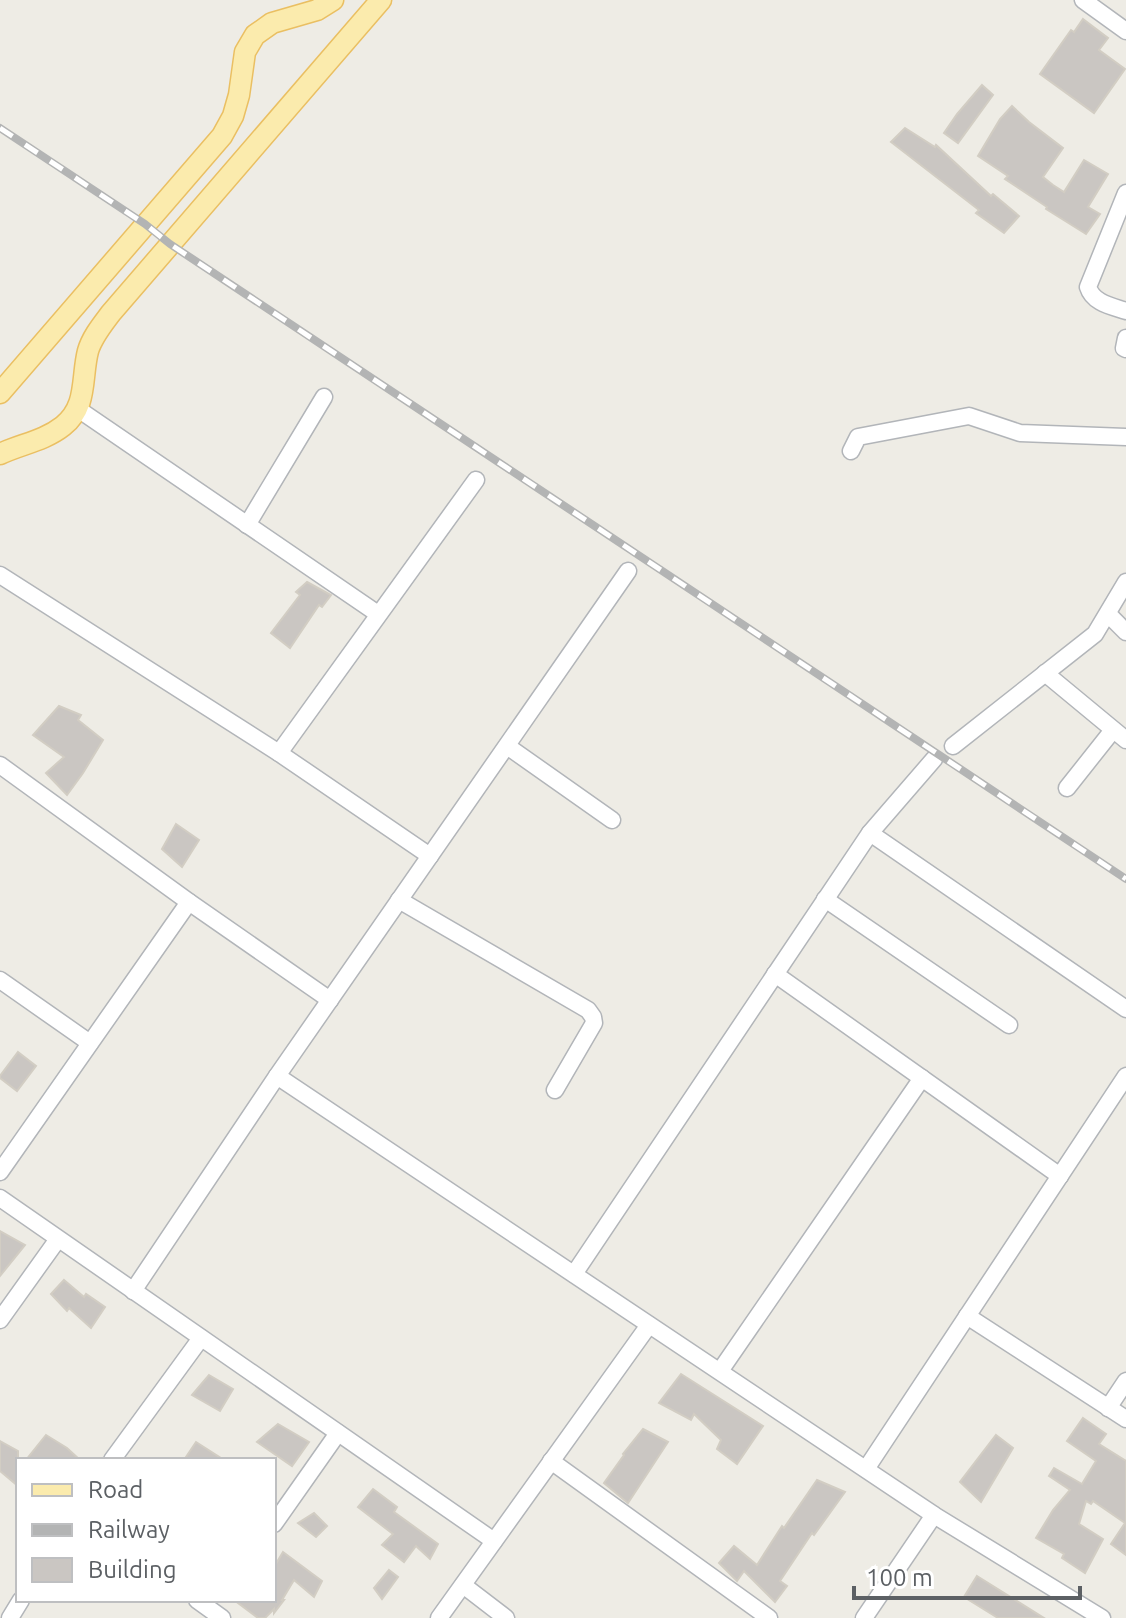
<svg xmlns="http://www.w3.org/2000/svg" width="1126" height="1618" font-family="Ubuntu,sans-serif">
  <style>
    .building { fill: #cac6c2; stroke: #d2cdc3; stroke-width: 2 }
    .lines { fill: none; stroke-linecap: round; stroke-linejoin: round }
    .minor-casing { stroke: #b2b5b9; stroke-width: 19 }
    .major-casing { stroke: #eabf62; stroke-width: 23 }
    .minor { stroke: #fff; stroke-width: 16 }
    .major { stroke: #fbebad; stroke-width: 20 }
    .rail-casing { stroke: #b3b4b4; stroke-width: 8 }
    .rail { stroke: #fff; stroke-width: 5; stroke-dasharray: 15; stroke-linecap: butt }
  </style>
  <rect width="100%" height="100%" fill="#eeece5"/>
  <g class="building">
    <polygon points="1083,19 1108,38 1099,50 1125,69 1094,113 1040,74 1071,30 1074,32"/>
    <polygon points="982,85 993,95 958,143 944,133 957,114"/>
    <polygon points="1012,106 1029,122 1063,148 1043,177 1053,185 1064,192 1084,160 1108,174 1088,207 1100,214 1086,234 1046,209 1047,207 1005,179 1008,176 978,156 1000,119"/>
    <polygon points="905,128 935,147 936,145 991,196 993,194 1019,216 1004,233 976,213 979,210 891,142"/>
    <polygon points="307,582 331,595 322,607 319,605 290,648 271,633 300,595 296,592"/>
    <polygon points="59,706 81,715 78,720 103,740 83,773 67,795 46,773 64,757 33,735"/>
    <polygon points="176,824 199,840 182,867 162,849"/>
    <polygon points="18,1052 36,1066 17,1091 0,1078 0,1076"/>
    <polygon points="0,1231 25,1245 0,1276"/>
    <polygon points="64,1280 84,1297 86,1294 105,1307 91,1328 69,1308 67,1311 51,1294"/>
    <polygon points="681,1374 763,1426 737,1464 717,1449 721,1440 694,1414 691,1420 659,1403"/>
    <polygon points="209,1375 233,1389 220,1411 192,1395"/>
    <polygon points="1083,1418 1106,1434 1099,1444 1126,1461 1126,1555 1111,1544 1125,1523 1093,1501 1091,1504 1086,1501 1079,1524 1103,1539 1085,1573 1062,1558 1064,1554 1036,1538 1053,1510 1070,1490 1049,1476 1054,1468 1082,1484 1096,1461 1067,1441"/>
    <polygon points="278,1424 309,1442 292,1466 257,1442"/>
    <polygon points="643,1429 668,1442 628,1503 604,1483 624,1455 623,1454"/>
    <polygon points="46,1435 67,1448 80,1460 26,1460"/>
    <polygon points="996,1435 1013,1448 981,1502 960,1482"/>
    <polygon points="0,1441 18,1451 18,1486 0,1471"/>
    <polygon points="196,1442 224,1460 184,1460"/>
    <polygon points="817,1480 845,1492 814,1535 812,1533 780,1581 787,1586 775,1602 744,1571 737,1581 719,1563 734,1546 757,1565 782,1526 784,1528"/>
    <polygon points="373,1489 397,1507 394,1512 438,1544 430,1559 416,1546 404,1562 382,1545 393,1534 358,1507"/>
    <polygon points="314,1513 327,1526 316,1537 298,1523"/>
    <polygon points="283,1552 322,1581 314,1597 294,1580 282,1600 284,1600 274,1613 274,1609 265,1618 258,1618 234,1600 274,1600 274,1567"/>
    <polygon points="389,1570 398,1577 382,1599 374,1588"/>
    <polygon points="977,1576 1044,1618 998,1618 964,1597"/>
  </g>
  <g class="lines">
    <g class="minor-casing">
      <g id="minor">
        <polyline points="1083,0 1126,31"/>
        <path d="M 1126,193 L 1088,287 C 1093,303 1111,306 1126,311"/>
        <polyline points="1126,338 1124,348 1126,349"/>
        <polyline points="78,409 378,614"/>
        <polyline points="851,451 858,437 969,416 1020,433 1126,437"/>
        <polyline points="247,525 324,397"/>
        <polyline points="0,575 279,753 430,856"/>
        <polyline points="1108,614 1126,632"/>
        <polyline points="1045,673 1126,740"/>
        <polyline points="507,746 612,820"/>
        <polyline points="953,746 1095,634 1126,582"/>
        <polyline points="279,753 476,480"/>
        <polyline points="0,765 189,902 330,1000"/>
        <polyline points="1067,788 1113,730"/>
        <polyline points="870,833 1126,1009"/>
        <polyline points="825,899 1009,1025"/>
        <polyline points="399,900 588,1010 593,1017 594,1023 555,1090"/>
        <polyline points="775,974 1060,1176"/>
        <polyline points="0,980 90,1043"/>
        <polyline points="277,1076 934,1515 1102,1618"/>
        <polyline points="0,1172 189,902"/>
        <polyline points="0,1198 494,1541"/>
        <polyline points="574,1274 870,833 934,759"/>
        <polyline points="133,1291 277,1076 628,571"/>
        <polyline points="967,1316 1126,1419"/>
        <polyline points="0,1320 58,1239"/>
        <polyline points="720,1371 922,1078"/>
        <polyline points="1108,1408 1126,1381"/>
        <polyline points="112,1460 201,1338"/>
        <polyline points="551,1461 769,1618"/>
        <polyline points="866,1469 1126,1076"/>
        <polyline points="274,1524 338,1433"/>
        <polyline points="463,1585 506,1618"/>
        <polyline points="197,1600 222,1618"/>
        <polyline points="10,1618 21,1600"/>
        <polyline points="439,1618 649,1325"/>
        <polyline points="864,1618 934,1515"/>
      </g>
    </g>
    <g class="major-casing">
      <g id="major">
        <polyline points="0,393 222,136 233,116 239,95 245,52 255,35 272,23 317,10 333,0"/>
        <path d="M 0,454 C 21,444 44,441 63,426 C 88,406 81,378 88,351 C 92,337 102,325 111,313 L 381,0"/>
      </g>
    </g>
    <use href="#minor" class="minor"/>
    <use href="#major" class="major"/>
    <g class="rail-casing">
      <polyline id="rail" points="0,128 145,224 170,244 1126,879"/>
    </g>
    <use href="#rail" class="rail"/>
  </g>
  <rect x="16" y="1458" width="260" height="144" fill="#ffffff" stroke="#bebfc1" stroke-width="2"/>
  <rect x="32" y="1484" width="40" height="12" fill="#fbebad" stroke="#bebfc1" stroke-width="2"/>
  <text x="88" y="1498" font-size="24" fill="#5c6064">Road</text>
  <rect x="32" y="1524" width="40" height="12" fill="#b3b4b4" stroke="#bebfc1" stroke-width="2"/>
  <text x="88" y="1538" font-size="24" fill="#5c6064">Railway</text>
  <rect x="32" y="1558" width="40" height="24" fill="#cac6c2" stroke="#bebfc1" stroke-width="2"/>
  <text x="88" y="1578" font-size="24" fill="#5c6064">Building</text>
  <path d="M854 1586v12h226v-12" fill="none" stroke="#5c6064" stroke-width="4"/>
  <text x="866" y="1586" font-size="24" fill="#5c6064" stroke="#ffffff" stroke-width="6" paint-order="stroke">100 m</text>
</svg>
